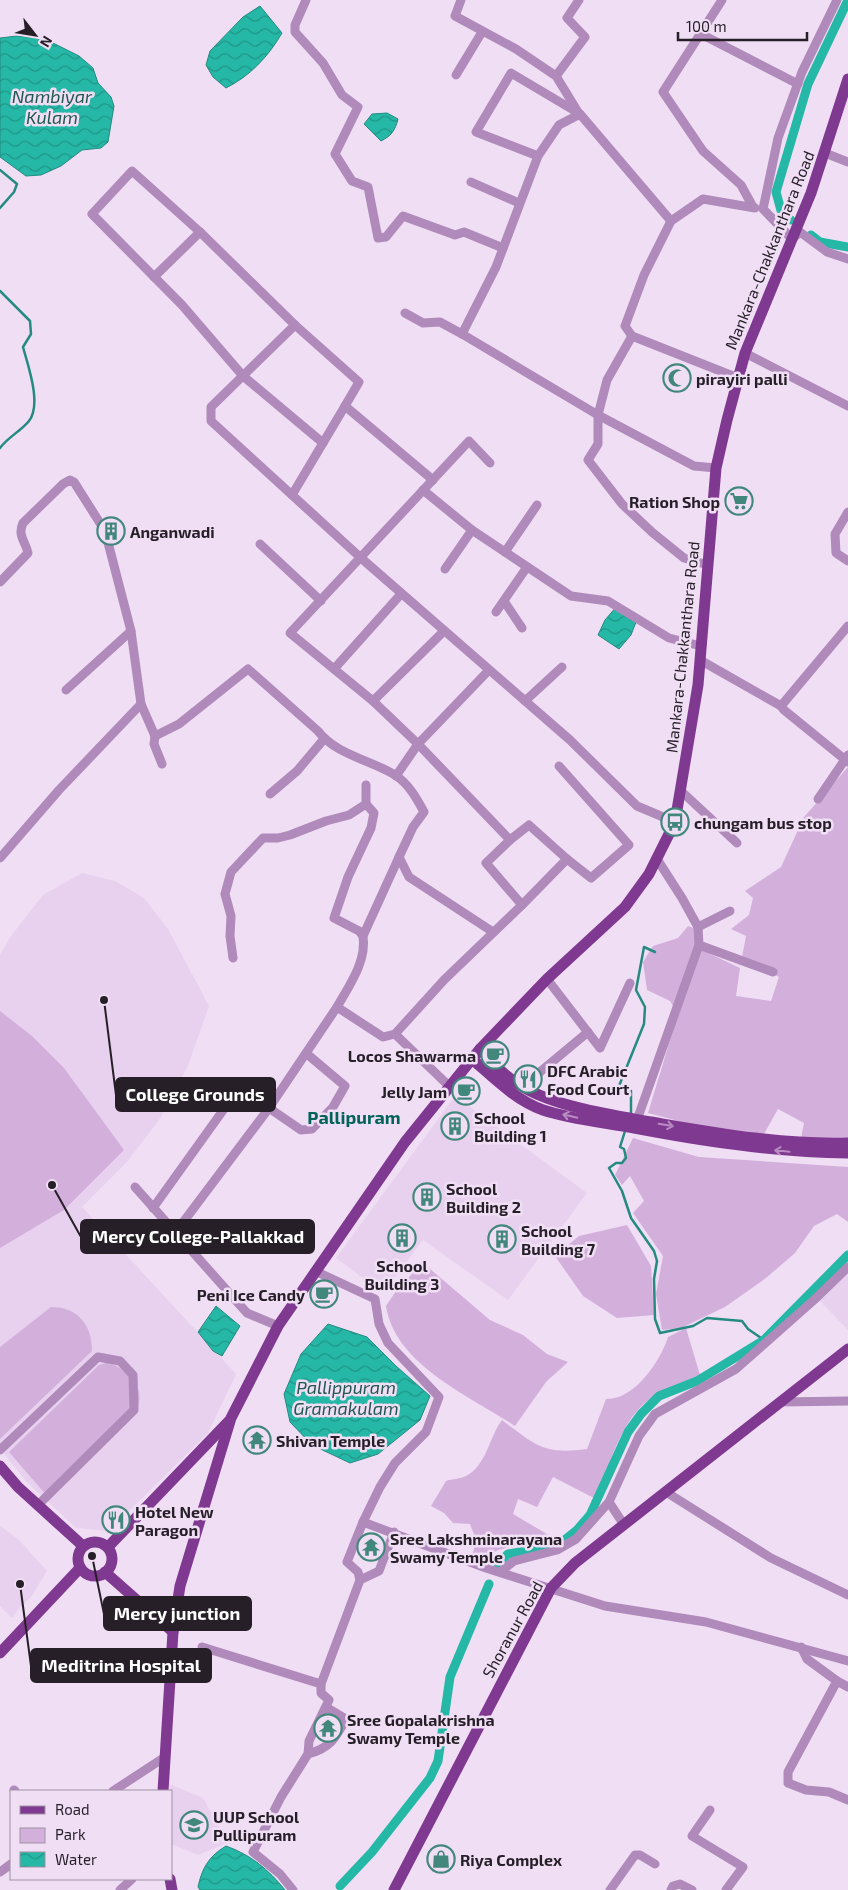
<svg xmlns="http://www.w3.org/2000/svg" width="848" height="1890" font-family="'Exo 2',sans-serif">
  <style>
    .built { fill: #e8d1ee }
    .green { fill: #d3b0dc }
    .water { fill: url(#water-waves); stroke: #258a80 }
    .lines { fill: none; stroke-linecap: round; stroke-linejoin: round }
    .stream { stroke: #258a80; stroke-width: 2.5 }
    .canal { stroke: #25b8a6; stroke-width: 9 }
    .minor { stroke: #b08aba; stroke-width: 9 }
    .major { stroke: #803991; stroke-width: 11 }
    .oneway { stroke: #b88cc3 }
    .labels { text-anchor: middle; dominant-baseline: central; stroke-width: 5; stroke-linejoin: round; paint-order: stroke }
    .street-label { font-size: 16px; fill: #261f28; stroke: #f0def5 }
    .poi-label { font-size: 16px; font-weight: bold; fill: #261f28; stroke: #f0def5; text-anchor: start }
    .water-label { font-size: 18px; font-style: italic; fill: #215850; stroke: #f0def5 }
    .neighbourhood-label { font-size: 18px; font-weight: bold; fill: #016359; stroke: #f0def5 }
    .leader { fill: none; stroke: #261f28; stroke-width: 2 }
    .callout-dot { fill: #261f28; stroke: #f0def5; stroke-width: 2 }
    .callout { fill: #261f28; stroke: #261f28; stroke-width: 2 }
    .callout-label { font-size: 18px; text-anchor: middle; font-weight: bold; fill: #fff }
  </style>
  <defs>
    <pattern id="water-waves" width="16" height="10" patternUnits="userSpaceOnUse" patternTransform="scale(1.25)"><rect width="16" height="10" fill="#25b8a6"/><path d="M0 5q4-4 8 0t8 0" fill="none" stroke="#209587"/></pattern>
  </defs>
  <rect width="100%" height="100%" fill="#f0def5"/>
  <g class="built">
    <polygon points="82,873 115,881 144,898 168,929 209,1006 187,1068 159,1120 126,1163 82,1207 236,1374 208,1433 109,1531 76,1528 26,1481 0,1449 0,955 11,936 43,895"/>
    <polygon points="455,1096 587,1193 508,1300 423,1240 383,1293 336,1258"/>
    <polygon points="848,1270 848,1330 818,1299"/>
    <polygon points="0,1526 18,1539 47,1571 31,1597 21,1606 12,1618 0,1606"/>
    <polygon points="170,1784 203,1798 228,1843 198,1855 171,1844"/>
  </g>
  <g class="green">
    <polygon points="848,767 848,1140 801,1138 804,1123 778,1109 764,1134 701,1127 648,1113 678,1014 670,1001 647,990 643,962 653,946 678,938 688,926 699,930 698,948 740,968 736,996 771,1001 779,977 742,957 746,936 731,929 749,915 753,898 745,891 781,867 804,817"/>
    <polygon points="0,1011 32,1036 64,1068 124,1150 64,1210 0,1248"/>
    <polygon points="633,1138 699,1157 848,1167 848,1222 837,1214 814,1226 795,1253 766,1278 725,1307 681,1328 662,1330 656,1294 663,1256 633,1213 644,1201 630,1176 622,1185 615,1175"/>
    <polygon points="627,1225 651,1266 654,1315 617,1318 583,1296 555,1256 579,1236"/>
    <path d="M 423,1263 L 490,1320 L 523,1335 L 547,1354 L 568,1362 L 546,1382 L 515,1426 C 470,1396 395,1365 386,1306 L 398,1288 Z"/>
    <path d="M 51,1307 C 78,1307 92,1325 92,1351 L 0,1439 L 0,1347 Z"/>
    <path d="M 686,1328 L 700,1375 C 684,1382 664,1388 651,1398 C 619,1421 611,1466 594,1498 L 553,1477 L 537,1507 L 518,1499 L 513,1514 L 552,1537 C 532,1544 513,1544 494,1552 L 489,1563 L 472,1557 L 476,1540 L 470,1524 L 453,1523 L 444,1513 L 431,1506 L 446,1481 C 452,1479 460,1479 466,1476 C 487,1465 489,1437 502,1420 C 535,1445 543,1455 587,1449 L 606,1399 C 634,1400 660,1362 668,1337 Z"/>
    <path d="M 109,1362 C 129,1372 146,1385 137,1410 L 47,1496 L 9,1452 L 99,1365 Z"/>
  </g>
  <g class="water">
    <path d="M 260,6 L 282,33 C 268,57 250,76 226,88 L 213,77 L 206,65 L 210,51 L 243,17 Z"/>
    <polygon points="17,36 45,39 79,56 93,68 98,83 111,97 114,106 108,142 101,148 82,150 61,166 41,175 26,176 0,157 0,38"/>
    <path d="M 387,113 L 398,119 C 395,131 391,136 381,141 L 364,124 L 372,114 Z"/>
    <polygon points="617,606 636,622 631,635 619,649 598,635 605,620"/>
    <polygon points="216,1306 240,1326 222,1356 213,1351 198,1332"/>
    <polygon points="328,1324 367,1337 396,1366 430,1396 420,1420 378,1454 350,1463 312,1445 290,1422 284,1394 301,1354"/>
    <path d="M 226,1846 C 251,1855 268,1869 285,1890 L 200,1890 L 198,1887 C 202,1868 209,1856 226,1846 Z"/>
  </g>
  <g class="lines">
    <g class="stream">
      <polyline points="0,170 17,184 14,192 0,208"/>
      <path d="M 0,291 L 30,321 L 31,334 L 23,347 C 28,366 42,404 29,421 C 21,431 8,437 0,448"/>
      <polyline points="631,1115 631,1091 619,1086 644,1024 645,1007 636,990 644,947 655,952"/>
      <polyline points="625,1131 620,1147 624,1149 626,1158 622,1163 616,1163 609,1168 622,1191 631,1218 654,1251 657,1261 654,1279 655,1319 660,1333 693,1326 707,1318 742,1321 748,1329 764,1340"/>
    </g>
    <g class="canal">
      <polyline points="791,220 782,214 776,192 808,84 848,0"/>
      <polyline points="811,235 820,242 848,247"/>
      <polyline points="498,1564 508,1554 543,1548 562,1542 577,1530 590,1515 628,1432 641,1414 659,1396 697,1381 764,1340 848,1255"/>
      <polyline points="340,1886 372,1852 430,1778 438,1761 450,1677 489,1584"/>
    </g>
    <g class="minor">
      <polyline points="306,0 295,25 295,32 323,63 342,95 358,107 335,154 352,181 368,187 378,238 386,237 403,216 455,235 464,232 503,248"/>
      <polyline points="461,0 455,16 516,49 556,76 578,112"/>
      <polyline points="722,0 663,92 703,151 741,185 753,207"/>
      <polyline points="837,0 802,72 778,138 763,209 792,239 800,232 827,252 848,259"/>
      <polyline points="701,34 798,84"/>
      <polyline points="456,75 482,32"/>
      <polyline points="556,76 585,37 567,18 579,0"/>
      <polyline points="825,153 848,162"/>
      <polyline points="538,156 476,132 511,73 580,114"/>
      <polyline points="471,182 519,203"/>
      <polyline points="671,221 703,199 755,208"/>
      <polyline points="154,277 200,232"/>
      <polyline points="405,313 423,323 440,322 462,334 598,415 694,466 716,468"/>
      <polyline points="295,325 359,382 345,406 433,480"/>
      <polyline points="462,334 496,267 538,156 559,125 580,114 671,221 644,275 625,326 632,336"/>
      <polyline points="745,353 848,406"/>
      <polyline points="323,443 243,376 182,305 92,214 132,171 200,232 295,325 211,407 211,421 361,558 570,740 637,806 675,822"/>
      <polyline points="490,463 469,441 290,633 373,701 418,744 510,840 529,825 567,859"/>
      <polyline points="423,490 472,530 571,596 608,601 669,638 701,646"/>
      <polyline points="292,495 345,406"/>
      <polyline points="848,512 835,534 836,553 848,561"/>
      <polyline points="260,544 321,601"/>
      <polyline points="505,552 537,505"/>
      <polyline points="708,565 684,558 653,533 622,504 588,460 598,444 598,415 607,380 632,336 738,378"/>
      <polyline points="445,569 472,530"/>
      <path d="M 0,582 L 28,553 C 26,542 17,536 23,523 L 63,484 L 70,480 L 74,482 L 105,531 L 131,631 L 141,704 L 155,736 L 154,744 L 162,764"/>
      <polyline points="504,601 522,628"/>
      <polyline points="496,612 527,567"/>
      <polyline points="700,660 781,706 784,710 848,762"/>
      <polyline points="334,669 401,594"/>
      <polyline points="66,690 131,631"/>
      <polyline points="373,701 444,631"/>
      <polyline points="525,701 562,667"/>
      <polyline points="781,706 848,626"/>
      <path d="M 155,736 L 179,724 L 248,669 L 318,731 C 336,755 371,760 395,775 C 409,784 417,799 424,812 L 413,827 L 399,857 L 409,877 L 493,932"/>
      <polyline points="396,776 418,744 489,670"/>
      <polyline points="681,791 737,843"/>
      <polyline points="270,794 297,771 324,739"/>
      <polyline points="818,799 848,755"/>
      <polyline points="510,840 486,863 522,905"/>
      <polyline points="0,858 59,790 141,704"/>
      <polyline points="698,927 730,911"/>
      <polyline points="363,936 359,931 334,918 348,877 371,828 374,813 366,804"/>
      <polyline points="699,945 773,972"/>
      <polyline points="233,958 230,936 231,916 225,894 231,872 263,838 278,838 290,835 326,821 349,815 366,804 366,785"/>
      <polyline points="547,979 600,1048 630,983"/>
      <path d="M 337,1007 C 349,986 367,961 363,936 L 399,857"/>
      <polyline points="395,1034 449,1086"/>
      <polyline points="522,1087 588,1032"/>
      <polyline points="269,1108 301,1130 312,1129 333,1107 345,1086 307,1054"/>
      <polyline points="637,1120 699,945 698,927 682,898 657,859"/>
      <polyline points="135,1187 247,1313 278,1326"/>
      <polyline points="153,1208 224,1109"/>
      <polyline points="175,1233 269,1108 337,1007 383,1037 395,1034 444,980 522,905 567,859 591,878 629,845 559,766"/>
      <polyline points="315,1271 375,1299 379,1324 388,1343 439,1397 426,1432 395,1463 380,1487 363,1522 486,1568 605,1606 706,1622 848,1661"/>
      <polyline points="780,1402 848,1401"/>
      <polyline points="0,1450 98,1357 120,1361 133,1375 134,1410 38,1505"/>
      <polyline points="666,1492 771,1558 848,1595"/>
      <polyline points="609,1502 624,1525"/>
      <polyline points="500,1572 514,1561 557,1550 576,1539 609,1502 639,1436 655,1414 736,1369 814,1300 848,1267"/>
      <polyline points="360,1580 358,1572 347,1562 363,1522"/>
      <polyline points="202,1647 321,1684"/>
      <polyline points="801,1647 807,1659 837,1681 788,1772 788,1783 806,1790 829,1792 848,1800"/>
      <polyline points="837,1681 848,1687"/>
      <path d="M 308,1754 C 330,1748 335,1739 346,1719 L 326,1707"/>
      <polyline points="14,1790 15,1791"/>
      <polyline points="113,1791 165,1757"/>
      <polyline points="710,1810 692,1836 743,1867 726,1890"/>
      <polyline points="0,1872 11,1864"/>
      <polyline points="120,1890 132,1879"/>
      <polyline points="293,1890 280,1874 253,1852 281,1797 308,1754 309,1741 329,1700 321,1693 321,1684 360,1580 379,1571 394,1532"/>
      <polyline points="610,1890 635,1855 640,1855 655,1864"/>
      <polyline points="671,1890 673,1886 680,1884 692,1890"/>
    </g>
    <g class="major">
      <path d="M 480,1049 C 493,1063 506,1078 523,1087 C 557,1107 612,1115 651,1122 C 716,1133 782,1145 848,1143"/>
      <path d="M 472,1059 C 493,1077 515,1100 543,1110 C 570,1119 601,1122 629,1127 C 702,1141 774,1152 848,1153"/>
      <polyline points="0,1466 18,1487 83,1546"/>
      <circle cx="95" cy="1559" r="17"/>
      <polyline points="108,1547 229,1421"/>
      <polyline points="105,1572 173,1632"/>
      <polyline points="0,1653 80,1568"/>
      <polyline points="163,1791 173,1632 180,1586 231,1418 278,1326 405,1142 480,1049 547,979 625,907 649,874 675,822 698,685 716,468 727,420 745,353 811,193 848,79"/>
      <polyline points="170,1879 172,1890"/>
      <polyline points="394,1890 551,1588 575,1563 848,1349"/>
    </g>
  </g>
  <defs><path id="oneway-shaft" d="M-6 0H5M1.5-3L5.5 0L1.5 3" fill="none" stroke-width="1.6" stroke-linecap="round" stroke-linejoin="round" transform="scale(1.25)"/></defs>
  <g class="oneway">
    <use href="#oneway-shaft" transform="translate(570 1116) rotate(-167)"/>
    <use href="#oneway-shaft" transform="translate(666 1125) rotate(10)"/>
    <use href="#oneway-shaft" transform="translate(782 1151) rotate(-174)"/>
  </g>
  <defs>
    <g id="mosque-ring" transform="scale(1.4375)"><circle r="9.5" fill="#f0def5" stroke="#42877c" stroke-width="1.5"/><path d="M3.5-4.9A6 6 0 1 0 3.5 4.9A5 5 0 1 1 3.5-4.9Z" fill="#42877c"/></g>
    <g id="supermarket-ring" transform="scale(1.4375)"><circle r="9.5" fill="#f0def5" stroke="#42877c" stroke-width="1.5"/><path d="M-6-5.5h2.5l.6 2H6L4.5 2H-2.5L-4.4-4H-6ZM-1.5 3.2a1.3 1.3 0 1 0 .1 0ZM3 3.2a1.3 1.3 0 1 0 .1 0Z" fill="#42877c"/></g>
    <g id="building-ring" transform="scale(1.4375)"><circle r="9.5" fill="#f0def5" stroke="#42877c" stroke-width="1.5"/><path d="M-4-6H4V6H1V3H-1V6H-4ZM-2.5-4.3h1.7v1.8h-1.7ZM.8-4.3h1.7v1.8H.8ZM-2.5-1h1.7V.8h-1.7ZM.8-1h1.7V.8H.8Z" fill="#42877c"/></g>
    <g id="bus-ring" transform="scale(1.4375)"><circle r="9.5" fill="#f0def5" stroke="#42877c" stroke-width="1.5"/><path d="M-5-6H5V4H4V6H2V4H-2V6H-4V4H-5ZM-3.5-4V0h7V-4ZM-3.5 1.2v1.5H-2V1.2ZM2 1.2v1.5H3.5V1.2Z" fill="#42877c"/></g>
    <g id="cafe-ring" transform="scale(1.4375)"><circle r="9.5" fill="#f0def5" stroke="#42877c" stroke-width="1.5"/><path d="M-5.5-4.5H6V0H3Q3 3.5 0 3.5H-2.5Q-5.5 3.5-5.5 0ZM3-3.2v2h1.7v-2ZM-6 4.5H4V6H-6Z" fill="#42877c"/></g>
    <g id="restaurant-ring" transform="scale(1.4375)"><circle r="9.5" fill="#f0def5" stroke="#42877c" stroke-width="1.5"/><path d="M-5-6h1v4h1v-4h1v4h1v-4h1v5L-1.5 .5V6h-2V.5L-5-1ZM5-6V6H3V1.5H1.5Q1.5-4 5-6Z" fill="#42877c"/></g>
    <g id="temple-ring" transform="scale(1.4375)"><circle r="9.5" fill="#f0def5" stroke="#42877c" stroke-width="1.5"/><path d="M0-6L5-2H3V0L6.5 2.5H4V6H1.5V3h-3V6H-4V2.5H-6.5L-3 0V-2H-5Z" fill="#42877c"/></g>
    <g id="school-ring" transform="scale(1.4375)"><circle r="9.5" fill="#f0def5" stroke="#42877c" stroke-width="1.5"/><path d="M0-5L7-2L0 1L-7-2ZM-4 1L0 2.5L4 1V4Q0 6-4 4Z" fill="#42877c"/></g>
    <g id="shop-ring" transform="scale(1.4375)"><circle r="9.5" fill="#f0def5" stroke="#42877c" stroke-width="1.5"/><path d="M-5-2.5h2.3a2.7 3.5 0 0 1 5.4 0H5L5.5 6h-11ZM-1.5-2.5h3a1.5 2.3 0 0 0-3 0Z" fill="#42877c"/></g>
  </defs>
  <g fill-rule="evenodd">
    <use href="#mosque-ring" x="677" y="378"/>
    <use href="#supermarket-ring" x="739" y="501"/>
    <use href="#building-ring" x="111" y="531"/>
    <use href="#bus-ring" x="675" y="822"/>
    <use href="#cafe-ring" x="495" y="1055"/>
    <use href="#restaurant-ring" x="528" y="1079"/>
    <use href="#cafe-ring" x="466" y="1091"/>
    <use href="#building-ring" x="455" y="1126"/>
    <use href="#building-ring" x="427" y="1197"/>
    <use href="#building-ring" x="402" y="1238"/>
    <use href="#building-ring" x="502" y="1239"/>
    <use href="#cafe-ring" x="324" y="1294"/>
    <use href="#temple-ring" x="257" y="1440"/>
    <use href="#restaurant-ring" x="116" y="1520"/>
    <use href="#temple-ring" x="371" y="1547"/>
    <use href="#temple-ring" x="328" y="1728"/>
    <use href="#school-ring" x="194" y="1825"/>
    <use href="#shop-ring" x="441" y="1859"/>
  </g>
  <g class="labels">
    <g class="street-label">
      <text transform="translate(769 250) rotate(-68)">Mankara-Chakkanthara Road</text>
      <text transform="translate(682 647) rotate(-84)">Mankara-Chakkanthara Road</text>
      <text transform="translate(512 1629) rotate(-61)">Shoranur Road</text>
    </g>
    <g class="poi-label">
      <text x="696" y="378">pirayiri palli</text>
      <text x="720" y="501" text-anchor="end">Ration Shop</text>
      <text x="130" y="531">Anganwadi</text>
      <text x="694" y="822">chungam bus stop</text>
      <text x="476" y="1055" text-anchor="end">Locos Shawarma</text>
      <text x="547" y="1070">DFC Arabic<tspan x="547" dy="18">Food Court</tspan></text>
      <text x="447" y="1091" text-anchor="end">Jelly Jam</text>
      <text x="474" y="1117">School<tspan x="474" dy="18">Building 1</tspan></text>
      <text x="446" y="1188">School<tspan x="446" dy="18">Building 2</tspan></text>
      <text x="521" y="1230">School<tspan x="521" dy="18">Building 7</tspan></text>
      <text x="402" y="1265" text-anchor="middle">School<tspan x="402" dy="18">Building 3</tspan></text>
      <text x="305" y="1294" text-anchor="end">Peni Ice Candy</text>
      <text x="276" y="1440">Shivan Temple</text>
      <text x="135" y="1511">Hotel New<tspan x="135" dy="18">Paragon</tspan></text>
      <text x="390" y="1538">Sree Lakshminarayana<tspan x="390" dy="18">Swamy Temple</tspan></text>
      <text x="347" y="1719">Sree Gopalakrishna<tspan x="347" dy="18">Swamy Temple</tspan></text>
      <text x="213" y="1816">UUP School<tspan x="213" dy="18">Pullipuram</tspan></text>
      <text x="460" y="1859">Riya Complex</text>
    </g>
    <g class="water-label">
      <text x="52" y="96">Nambiyar<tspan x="52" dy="21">Kulam</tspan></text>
      <text x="346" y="1387">Pallippuram<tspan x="346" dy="21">Gramakulam</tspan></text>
    </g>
    <g class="neighbourhood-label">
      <text x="354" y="1117">Pallipuram</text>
    </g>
  </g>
  <path class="leader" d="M104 1000L116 1095M52 1185L81 1237M92 1556L104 1614M20 1584L31 1666"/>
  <g class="callout-dot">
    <circle cx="104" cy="1000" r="5"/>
    <circle cx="52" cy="1185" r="5"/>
    <circle cx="92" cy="1556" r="5"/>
    <circle cx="20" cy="1584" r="5"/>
  </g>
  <g class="callout">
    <rect x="116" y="1078" width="159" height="33" rx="5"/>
    <rect x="81" y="1220" width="233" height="33" rx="5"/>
    <rect x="104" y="1597" width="147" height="33" rx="5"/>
    <rect x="31" y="1649" width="180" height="33" rx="5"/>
  </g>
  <g class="callout-label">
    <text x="195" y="1101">College Grounds</text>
    <text x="198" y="1243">Mercy College-Pallakkad</text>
    <text x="177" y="1620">Mercy junction</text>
    <text x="121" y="1672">Meditrina Hospital</text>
  </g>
  <rect x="10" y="1790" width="162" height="90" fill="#f0def5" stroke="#9f92a3"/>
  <rect x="20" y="1806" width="25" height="8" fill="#803991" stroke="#9f92a3"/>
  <text x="55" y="1815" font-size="15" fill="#261f28">Road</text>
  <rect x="20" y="1828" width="25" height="15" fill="#d3b0dc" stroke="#9f92a3"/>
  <text x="55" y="1840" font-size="15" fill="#261f28">Park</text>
  <rect x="20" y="1852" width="25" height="15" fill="url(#water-waves)" stroke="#9f92a3"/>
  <text x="55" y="1865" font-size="15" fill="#261f28">Water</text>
  <g transform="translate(35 35) rotate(121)" stroke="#f0def5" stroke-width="4" paint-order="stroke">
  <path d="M0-4L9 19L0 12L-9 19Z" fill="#261f28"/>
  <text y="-8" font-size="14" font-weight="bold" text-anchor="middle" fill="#261f28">N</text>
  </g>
  <path d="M678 32v8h129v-8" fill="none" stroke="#261f28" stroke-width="2.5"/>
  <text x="686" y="32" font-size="15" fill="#261f28" stroke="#f0def5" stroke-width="4" paint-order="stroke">100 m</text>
</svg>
